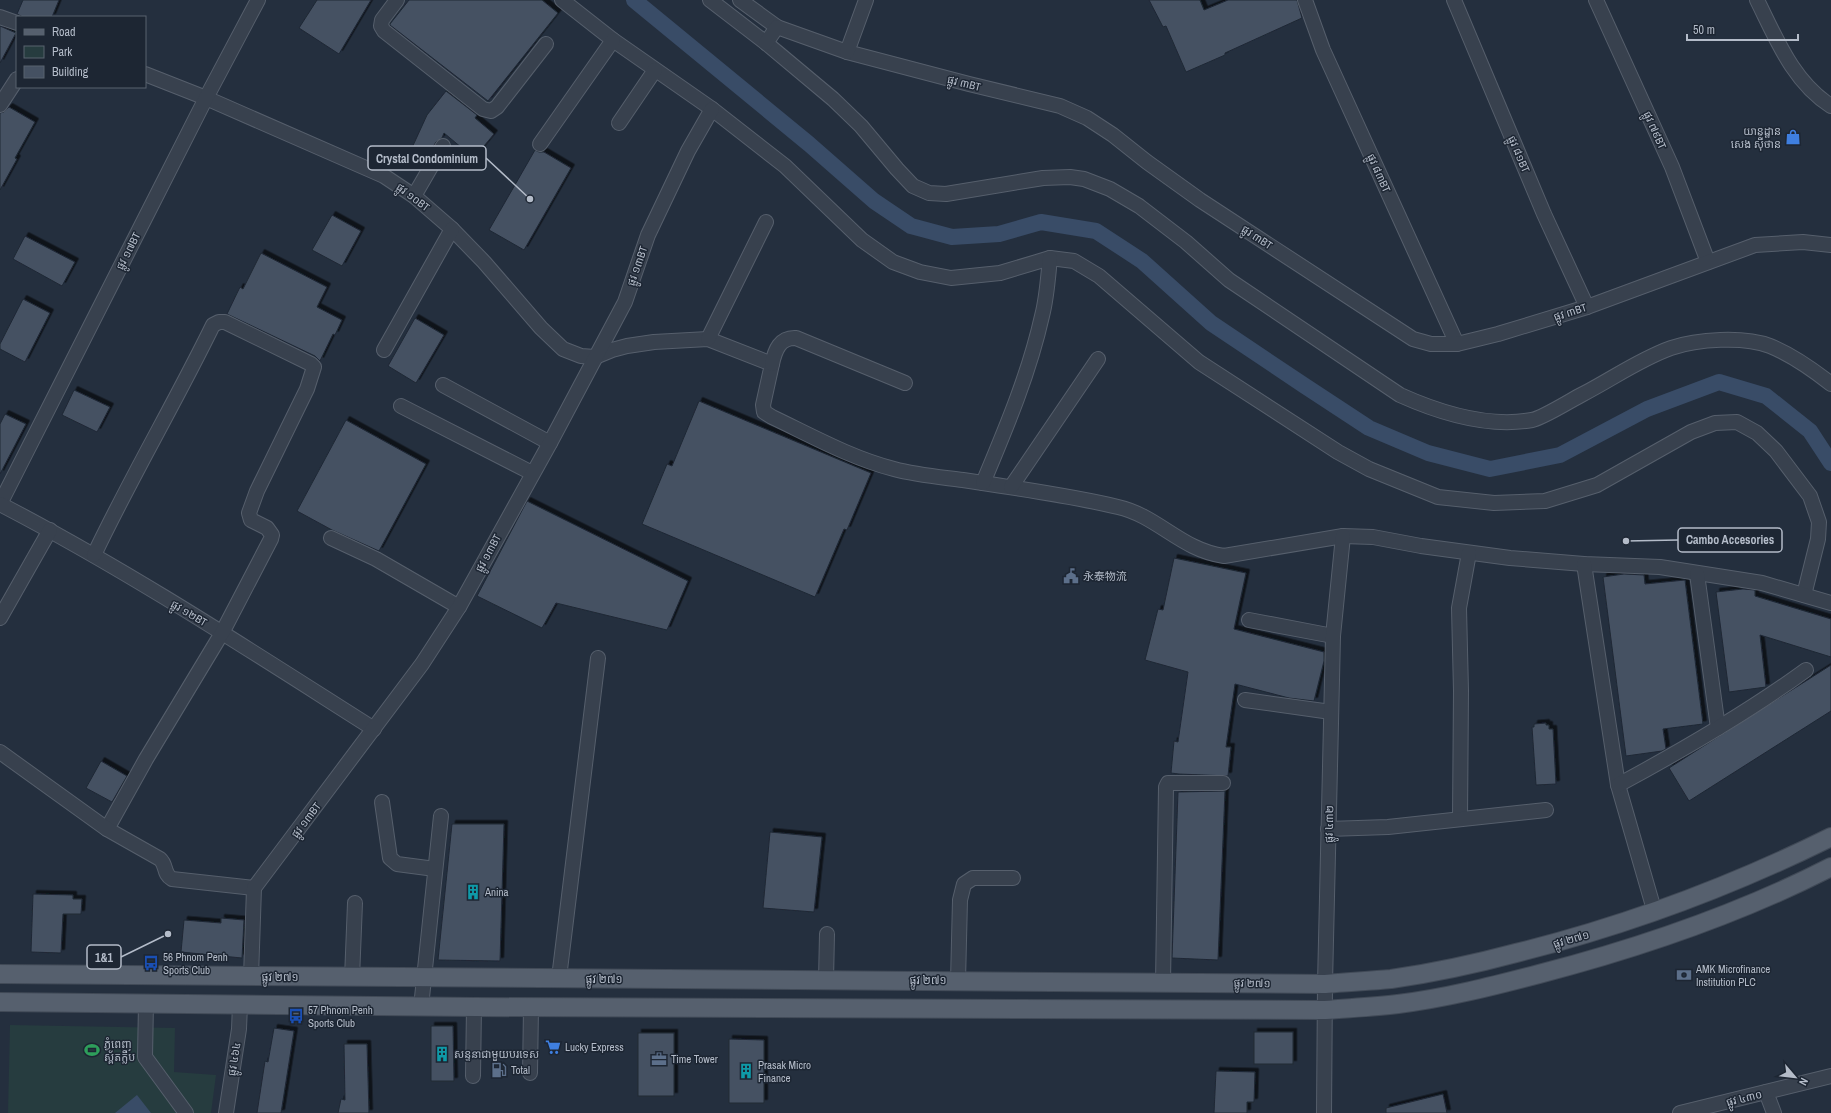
<svg xmlns="http://www.w3.org/2000/svg" width="1831" height="1113" font-family="'Archivo Narrow','Noto Sans SC','Noto Sans Khmer',sans-serif">
  <style>
    .green { fill: #263c3f }
    .water { fill: #394c67 }
    .lines { fill: none; stroke-linecap: round; stroke-linejoin: round }
    .canal { stroke: #394c67; stroke-width: 16 }
    .building { fill: #455162; stroke: #1f2835; filter: url(#shadow) }
    .minor-casing { stroke: #565f6c; stroke-width: 16 }
    .major-casing { stroke: #414a57; stroke-width: 20 }
    .minor { stroke: #38414e; stroke-width: 14 }
    .major { stroke: #56606e; stroke-width: 18 }
    .labels { text-anchor: middle; dominant-baseline: central; stroke-width: 3; stroke-linejoin: round; paint-order: stroke }
    .street-label { font-size: 11px; fill: #b4bcc9; stroke: #1d2633 }
    .poi-label { font-size: 11px; fill: #b4bcc9; stroke: #1d2633; text-anchor: start }
    .leader { fill: none; stroke: #b4bcc9; stroke-width: 1.5 }
    .callout-dot { fill: #b4bcc9; stroke: #1d2633; stroke-width: 1.5 }
    .callout { fill: #1d2633; stroke: #b4bcc9; stroke-width: 1.5 }
    .callout-label { font-size: 12px; text-anchor: middle; font-weight: bold; fill: #b4bcc9 }
  </style>
  <defs>
    <filter id="shadow"><feDropShadow dx="3.5" dy="-3.5" stdDeviation="0" flood-color="#0009"/></filter>
  </defs>
  <rect width="100%" height="100%" fill="#242f3e"/>
  <polygon class="green" points="10,1025 175,1028 174,1072 216,1075 211,1113 8,1113"/>
  <polygon class="water" points="137,1095 151,1113 115,1113"/>
  <g class="lines">
    <polyline class="canal" points="634,0 809,144 874,201 911,226 952,237 999,234 1041,222 1096,231 1142,261 1211,323 1305,386 1369,428 1428,453 1490,469 1560,455 1647,409 1719,382 1766,396 1810,431 1831,463"/>
  </g>
  <g class="building">
    <polygon points="23,0 59,0 52,17 23,17 17,14"/>
    <polygon points="317,0 371,0 339,54 299,28"/>
    <polygon points="409,0 542,0 558,13 488,101 390,25 390,24"/>
    <polygon points="1149,0 1200,0 1204,10 1228,0 1297,0 1302,18 1225,53 1225,55 1186,72 1166,26 1163,27"/>
    <polygon points="0,26 16,33 0,63"/>
    <polygon points="446,91 477,115 475,118 494,134 474,158 444,133 442,138 436,142 419,170 405,163 427,115"/>
    <polygon points="9,107 35,122 15,158 17,159 0,190 0,113 4,112"/>
    <polygon points="535,150 539,152 544,152 571,168 524,250 489,230"/>
    <polygon points="332,215 361,231 342,266 312,250"/>
    <polygon points="25,236 75,262 62,286 13,259"/>
    <polygon points="261,253 327,287 317,307 342,320 335,335 333,334 320,361 315,356 227,314 240,287 243,289"/>
    <polygon points="23,299 50,313 25,362 0,349 0,344"/>
    <polygon points="415,318 444,335 416,383 388,366"/>
    <polygon points="74,390 110,407 97,432 62,415"/>
    <polygon points="699,401 871,473 847,530 844,529 815,597 642,524 667,464 672,466"/>
    <polygon points="5,414 26,424 0,474 0,424"/>
    <polygon points="346,420 426,464 379,551 332,530 297,511"/>
    <polygon points="527,501 688,581 667,630 556,603 542,628 477,596"/>
    <polygon points="1174,558 1246,573 1234,629 1324,652 1324,661 1314,701 1289,698 1235,684 1226,747 1231,747 1228,776 1179,774 1171,773 1174,741 1178,742 1188,672 1145,660 1158,609 1163,610"/>
    <polygon points="1624,574 1644,575 1645,584 1685,580 1703,724 1663,729 1666,749 1662,751 1626,756 1603,577"/>
    <polygon points="1743,589 1755,590 1755,596 1831,619 1831,657 1760,635 1766,687 1729,692 1716,592"/>
    <polygon points="1831,665 1831,711 1689,801 1669,768"/>
    <polygon points="1546,723 1546,725 1549,725 1549,729 1553,729 1556,784 1536,785 1532,727 1534,727 1534,724"/>
    <polygon points="101,761 127,776 112,802 86,788"/>
    <polygon points="1225,791 1218,960 1172,958 1178,792"/>
    <polygon points="452,824 504,824 500,961 438,960"/>
    <polygon points="770,832 822,837 814,912 763,908"/>
    <polygon points="33,894 73,895 73,899 82,899 81,914 63,914 61,953 31,952"/>
    <polygon points="221,918 244,920 242,958 181,952 184,920 221,923"/>
    <polygon points="431,1026 453,1026 454,1081 431,1081"/>
    <polygon points="274,1028 294,1031 281,1113 257,1113 265,1061 268,1062"/>
    <rect x="1254" y="1032" width="39" height="32"/>
    <rect x="638" y="1033" width="36" height="63"/>
    <polygon points="729,1039 764,1040 764,1103 729,1103"/>
    <polygon points="344,1044 367,1044 369,1113 338,1113 341,1099 345,1100"/>
    <polygon points="1216,1071 1255,1072 1254,1102 1247,1102 1247,1113 1214,1113"/>
    <polygon points="1443,1094 1447,1113 1386,1113 1386,1108"/>
  </g>
  <g class="lines">
    <g class="minor-casing">
      <g id="minor">
        <polyline points="397,0 382,20 381,26 384,31 483,109 491,111 497,107 546,44"/>
        <polyline points="562,0 613,40 712,109 785,166 862,240 893,262 920,272 951,278 1000,273 1050,258 1074,261 1099,276 1199,362 1338,452 1369,469 1438,497 1494,503 1545,501 1597,485 1691,432 1715,423 1737,422 1757,433 1776,451 1810,496 1819,522 1818,539 1804,595"/>
        <path d="M 710,0 L 766,43 L 833,99 L 861,126 L 897,169 L 913,186 L 929,193 L 946,194 L 1043,178 L 1070,177 L 1084,179 L 1110,189 L 1139,206 L 1186,242 L 1229,280 L 1400,395 C 1440,413 1487,428 1532,420 C 1543,418 1571,400 1583,394 C 1612,379 1640,359 1671,348 C 1697,339 1744,336 1770,346 C 1792,355 1812,369 1831,384"/>
        <polyline points="740,0 777,27"/>
        <polyline points="1305,0 1323,50 1457,344"/>
        <polyline points="1454,0 1544,214 1587,307"/>
        <polyline points="1596,0 1672,167 1708,262"/>
        <path d="M 1757,0 C 1776,38 1793,82 1831,106"/>
        <polyline points="0,17 17,23"/>
        <polyline points="766,43 777,27 847,52 969,84 1060,106 1087,118 1113,135 1147,162 1200,200 1413,339 1431,344 1457,344 1498,334 1587,307 1755,245 1803,242 1831,245"/>
        <polyline points="847,52 866,0"/>
        <path d="M 145,74 L 206,98 L 384,176 L 414,196 L 452,229 L 484,262 L 541,328 L 563,349 L 581,356 L 595,357 L 612,350 L 627,346 L 654,342 L 708,339 L 772,364 L 763,405 L 764,412 L 772,417 C 812,436 851,458 894,469 C 916,475 940,477 963,480 C 1013,488 1068,495 1118,507 C 1158,516 1181,550 1224,556 L 1343,536 L 1373,537 L 1421,546 L 1510,558 L 1584,564 L 1660,567 L 1762,583 L 1831,603"/>
        <polyline points="0,105 17,79"/>
        <polyline points="619,123 655,70"/>
        <polyline points="540,144 613,40"/>
        <polyline points="414,196 443,146"/>
        <polyline points="708,339 766,222"/>
        <polyline points="384,350 452,229"/>
        <path d="M 772,364 C 775,350 780,337 796,338 L 905,383"/>
        <polyline points="443,385 550,443"/>
        <polyline points="401,406 532,473"/>
        <path d="M 983,483 C 1006,428 1029,374 1042,316 C 1047,297 1048,277 1050,258"/>
        <polyline points="1011,487 1098,359"/>
        <polyline points="0,504 206,98 258,0"/>
        <path d="M 0,504 C 129,571 251,651 374,729"/>
        <polyline points="331,538 376,559 459,607"/>
        <path d="M 94,555 C 131,477 175,403 213,325 L 219,322 L 225,322 L 311,364 L 314,367 L 307,389 L 257,491 L 249,513 L 251,520 L 267,528 L 272,535 L 271,539 L 222,633 L 146,759 L 107,829"/>
        <polyline points="1584,564 1618,785 1655,913"/>
        <polyline points="1697,574 1718,728"/>
        <polyline points="0,618 50,530"/>
        <polyline points="1249,620 1333,636"/>
        <polyline points="1245,700 1331,712"/>
        <path d="M 0,752 L 107,829 L 160,859 C 167,865 163,874 172,879 L 254,888"/>
        <path d="M 1618,785 C 1683,750 1747,713 1806,670"/>
        <polyline points="382,802 390,858 397,864 435,869"/>
        <polyline points="1460,819 1461,691 1459,608 1469,553"/>
        <polyline points="1328,829 1388,827 1546,810"/>
        <polyline points="251,977 254,888 422,664 459,607 550,443 625,302 648,235 688,151 712,109"/>
        <polyline points="352,978 355,903"/>
        <polyline points="559,978 598,658"/>
        <polyline points="826,980 827,934"/>
        <polyline points="958,981 960,900 964,884 973,878 1013,878"/>
        <polyline points="1163,983 1166,787 1168,783 1223,783"/>
        <polyline points="146,1003 145,1057 186,1113"/>
        <polyline points="421,1007 441,816"/>
        <polyline points="530,1073 531,1008"/>
        <polyline points="473,1076 474,1007"/>
        <polyline points="1766,1092 1774,1113"/>
        <polyline points="226,1113 239,1029 240,1005"/>
        <polyline points="1324,1113 1325,984 1333,636 1343,536"/>
        <polyline points="1680,1113 1831,1076"/>
      </g>
    </g>
    <g class="major-casing">
      <g id="major">
        <path d="M 0,974 L 1325,984 C 1347,982 1369,981 1391,979 C 1433,973 1475,964 1516,953 C 1625,926 1730,887 1831,837"/>
        <path d="M 0,1002 L 474,1007 L 1325,1010 C 1349,1008 1374,1007 1398,1004 C 1446,998 1493,986 1539,974 C 1639,948 1739,914 1831,867"/>
      </g>
    </g>
    <use href="#minor" class="minor"/>
    <use href="#major" class="major"/>
  </g>
  <defs>
    <g id="shop-bare" transform="scale(1.2)"><path d="M-5-2.5h2.3a2.7 3.5 0 0 1 5.4 0H5L5.5 6h-11ZM-1.5-2.5h3a1.5 2.3 0 0 0-3 0Z" fill="#3f7fe0" stroke="#1d2633" stroke-width="2.5" paint-order="stroke"/></g>
    <g id="civic-bare" transform="scale(1.2)"><path d="M-.6-6.5H3V-4.5H.6V-3L4-1V1h2V6H-6V1h2V-1L-.6-3ZM-1.2 2.5V6h2.4V2.5Z" fill="#5c6f8a" stroke="#1d2633" stroke-width="2.5" paint-order="stroke"/></g>
    <g id="building-bare" transform="scale(1.2)"><path d="M-4-6H4V6H1V3H-1V6H-4ZM-2.5-4.3h1.7v1.8h-1.7ZM.8-4.3h1.7v1.8H.8ZM-2.5-1h1.7V.8h-1.7ZM.8-1h1.7V.8H.8Z" fill="#0f9aa8" stroke="#1d2633" stroke-width="2.5" paint-order="stroke"/></g>
    <g id="bus-bare" transform="scale(1.2)"><path d="M-5-6H5V4H4V6H2V4H-2V6H-4V4H-5ZM-3.5-4V0h7V-4ZM-3.5 1.2v1.5H-2V1.2ZM2 1.2v1.5H3.5V1.2Z" fill="#1a4fb4" stroke="#1d2633" stroke-width="2.5" paint-order="stroke"/></g>
    <g id="bank-bare" transform="scale(1.2)"><path d="M-6-4H6V4H-6ZM0-2.3a2.3 2.3 0 1 0 0 4.6a2.3 2.3 0 1 0 0-4.6Z" fill="#5c6f8a" stroke="#1d2633" stroke-width="2.5" paint-order="stroke"/></g>
    <g id="supermarket-bare" transform="scale(1.2)"><path d="M-6-5.5h2.5l.6 2H6L4.5 2H-2.5L-4.4-4H-6ZM-1.5 3.2a1.3 1.3 0 1 0 .1 0ZM3 3.2a1.3 1.3 0 1 0 .1 0Z" fill="#3f7fe0" stroke="#1d2633" stroke-width="2.5" paint-order="stroke"/></g>
    <g id="stadium-bare" transform="scale(1.2)"><path d="M0-5a6.5 5 0 1 0 0 10a6.5 5 0 1 0 0-10ZM-3.5-1.8h7v3.6h-7Z" fill="#2e9e5b" stroke="#1d2633" stroke-width="2.5" paint-order="stroke"/></g>
    <g id="office-bare" transform="scale(1.2)"><path d="M-6-3h4V-5.5h4V-3h4V5H-6ZM-1-4.5V-3h2v-1.5ZM-6 0V1H6V0Z" fill="#5c6f8a" stroke="#1d2633" stroke-width="2.5" paint-order="stroke"/></g>
    <g id="fuel-bare" transform="scale(1.2)"><path d="M-5.5-6h7V0h2V4h1.3V-2.5L3-4.5l.8-.8L6-3V5H2.5V1h-1V6h-7ZM-4.2-4.7v3.2H.2V-4.7Z" fill="#5c6f8a" stroke="#1d2633" stroke-width="2.5" paint-order="stroke"/></g>
  </defs>
  <g fill-rule="evenodd">
    <use href="#shop-bare" x="1793" y="137"/>
    <use href="#civic-bare" x="1071" y="576"/>
    <use href="#building-bare" x="473" y="892"/>
    <use href="#bus-bare" x="151" y="963"/>
    <use href="#bank-bare" x="1684" y="975"/>
    <use href="#bus-bare" x="296" y="1016"/>
    <use href="#supermarket-bare" x="553" y="1047"/>
    <use href="#stadium-bare" x="92" y="1050"/>
    <use href="#building-bare" x="442" y="1054"/>
    <use href="#office-bare" x="659" y="1059"/>
    <use href="#fuel-bare" x="499" y="1070"/>
    <use href="#building-bare" x="746" y="1071"/>
  </g>
  <g class="labels">
    <g class="street-label">
      <text transform="translate(964 83) rotate(14)">ផ្លូវ ៣BT</text>
      <text transform="translate(1655 130) rotate(66)">ផ្លូវ ៧៩BT</text>
      <text transform="translate(1519 154) rotate(67)">ផ្លូវ ៨១BT</text>
      <text transform="translate(1379 173) rotate(66)">ផ្លូវ ៨៣BT</text>
      <text transform="translate(413 197) rotate(37)">ផ្លូវ ១០BT</text>
      <text transform="translate(1257 237) rotate(33)">ផ្លូវ ៣BT</text>
      <text transform="translate(128 251) rotate(-63)">ផ្លូវ ១៧BT</text>
      <text transform="translate(637 266) rotate(-71)">ផ្លូវ ១៣BT</text>
      <text transform="translate(1570 312) rotate(-18)">ផ្លូវ ៣BT</text>
      <text transform="translate(488 553) rotate(-61)">ផ្លូវ ១៣BT</text>
      <text transform="translate(189 613) rotate(31)">ផ្លូវ ១២BT</text>
      <text transform="translate(306 820) rotate(-53)">ផ្លូវ ១៣BT</text>
      <text transform="translate(1329 824) rotate(-89)">ផ្លូវ ៤៣២</text>
      <text transform="translate(1571 939) rotate(-16)">ផ្លូវ ២៧១</text>
      <text x="280" y="977">ផ្លូវ ២៧១</text>
      <text x="604" y="979">ផ្លូវ ២៧១</text>
      <text x="928" y="980">ផ្លូវ ២៧១</text>
      <text transform="translate(1252 983) rotate(1)">ផ្លូវ ២៧១</text>
      <text transform="translate(234 1059) rotate(-81)">ផ្លូវ ៤៦៤</text>
      <text transform="translate(1744 1098) rotate(-14)">ផ្លូវ ៤៣០</text>
    </g>
    <g class="poi-label">
      <text x="1781" y="131" text-anchor="end">យាន្ដដ្ឋាន<tspan x="1781" dy="13">សេង ស៊ីថាន</tspan></text>
      <text x="1083" y="576">永泰物流</text>
      <text x="485" y="892">Anina</text>
      <text x="163" y="957">56 Phnom Penh<tspan x="163" dy="13">Sports Club</tspan></text>
      <text x="1696" y="969">AMK Microfinance<tspan x="1696" dy="13">Institution PLC</tspan></text>
      <text x="308" y="1010">57 Phnom Penh<tspan x="308" dy="13">Sports Club</tspan></text>
      <text x="104" y="1044">ភ្នំពេញ<tspan x="104" dy="13">ស្ព័តក្លឹប</tspan></text>
      <text x="565" y="1047">Lucky Express</text>
      <text x="454" y="1054">សន្ទនាជាមួយបរទេស</text>
      <text x="671" y="1059">Time Tower</text>
      <text x="758" y="1065">Prasak Micro<tspan x="758" dy="13">Finance</tspan></text>
      <text x="511" y="1070">Total</text>
    </g>
  </g>
  <path class="leader" d="M530 199L486 158M1626 541L1678 540M168 934L121 957"/>
  <g class="callout-dot">
    <circle cx="530" cy="199" r="4"/>
    <circle cx="1626" cy="541" r="4"/>
    <circle cx="168" cy="934" r="4"/>
  </g>
  <g class="callout">
    <rect x="368" y="146" width="118" height="24" rx="4"/>
    <rect x="1678" y="528" width="104" height="24" rx="4"/>
    <rect x="87" y="945" width="34" height="24" rx="4"/>
  </g>
  <g class="callout-label">
    <text x="427" y="163">Crystal Condominium</text>
    <text x="1730" y="544">Cambo Accesories</text>
    <text x="104" y="962">1&amp;1</text>
  </g>
  <rect x="16" y="16" width="130" height="72" fill="#1d2633" stroke="#59626f"/>
  <rect x="24" y="29" width="20" height="6" fill="#56606e" stroke="#59626f"/>
  <text x="52" y="36" font-size="12" fill="#b4bcc9">Road</text>
  <rect x="24" y="46" width="20" height="12" fill="#263c3f" stroke="#59626f"/>
  <text x="52" y="56" font-size="12" fill="#b4bcc9">Park</text>
  <rect x="24" y="66" width="20" height="12" fill="#455162" stroke="#59626f"/>
  <text x="52" y="76" font-size="12" fill="#b4bcc9">Building</text>
  <g transform="translate(1795 1077) rotate(118)" stroke="#1d2633" stroke-width="3" paint-order="stroke">
  <path d="M0-3L7 15L0 10L-7 15Z" fill="#b4bcc9"/>
  <text y="-6" font-size="11" font-weight="bold" text-anchor="middle" fill="#b4bcc9">N</text>
  </g>
  <path d="M1687 34v6h111v-6" fill="none" stroke="#b4bcc9" stroke-width="2"/>
  <text x="1693" y="34" font-size="12" fill="#b4bcc9" stroke="#1d2633" stroke-width="3" paint-order="stroke">50 m</text>
</svg>
